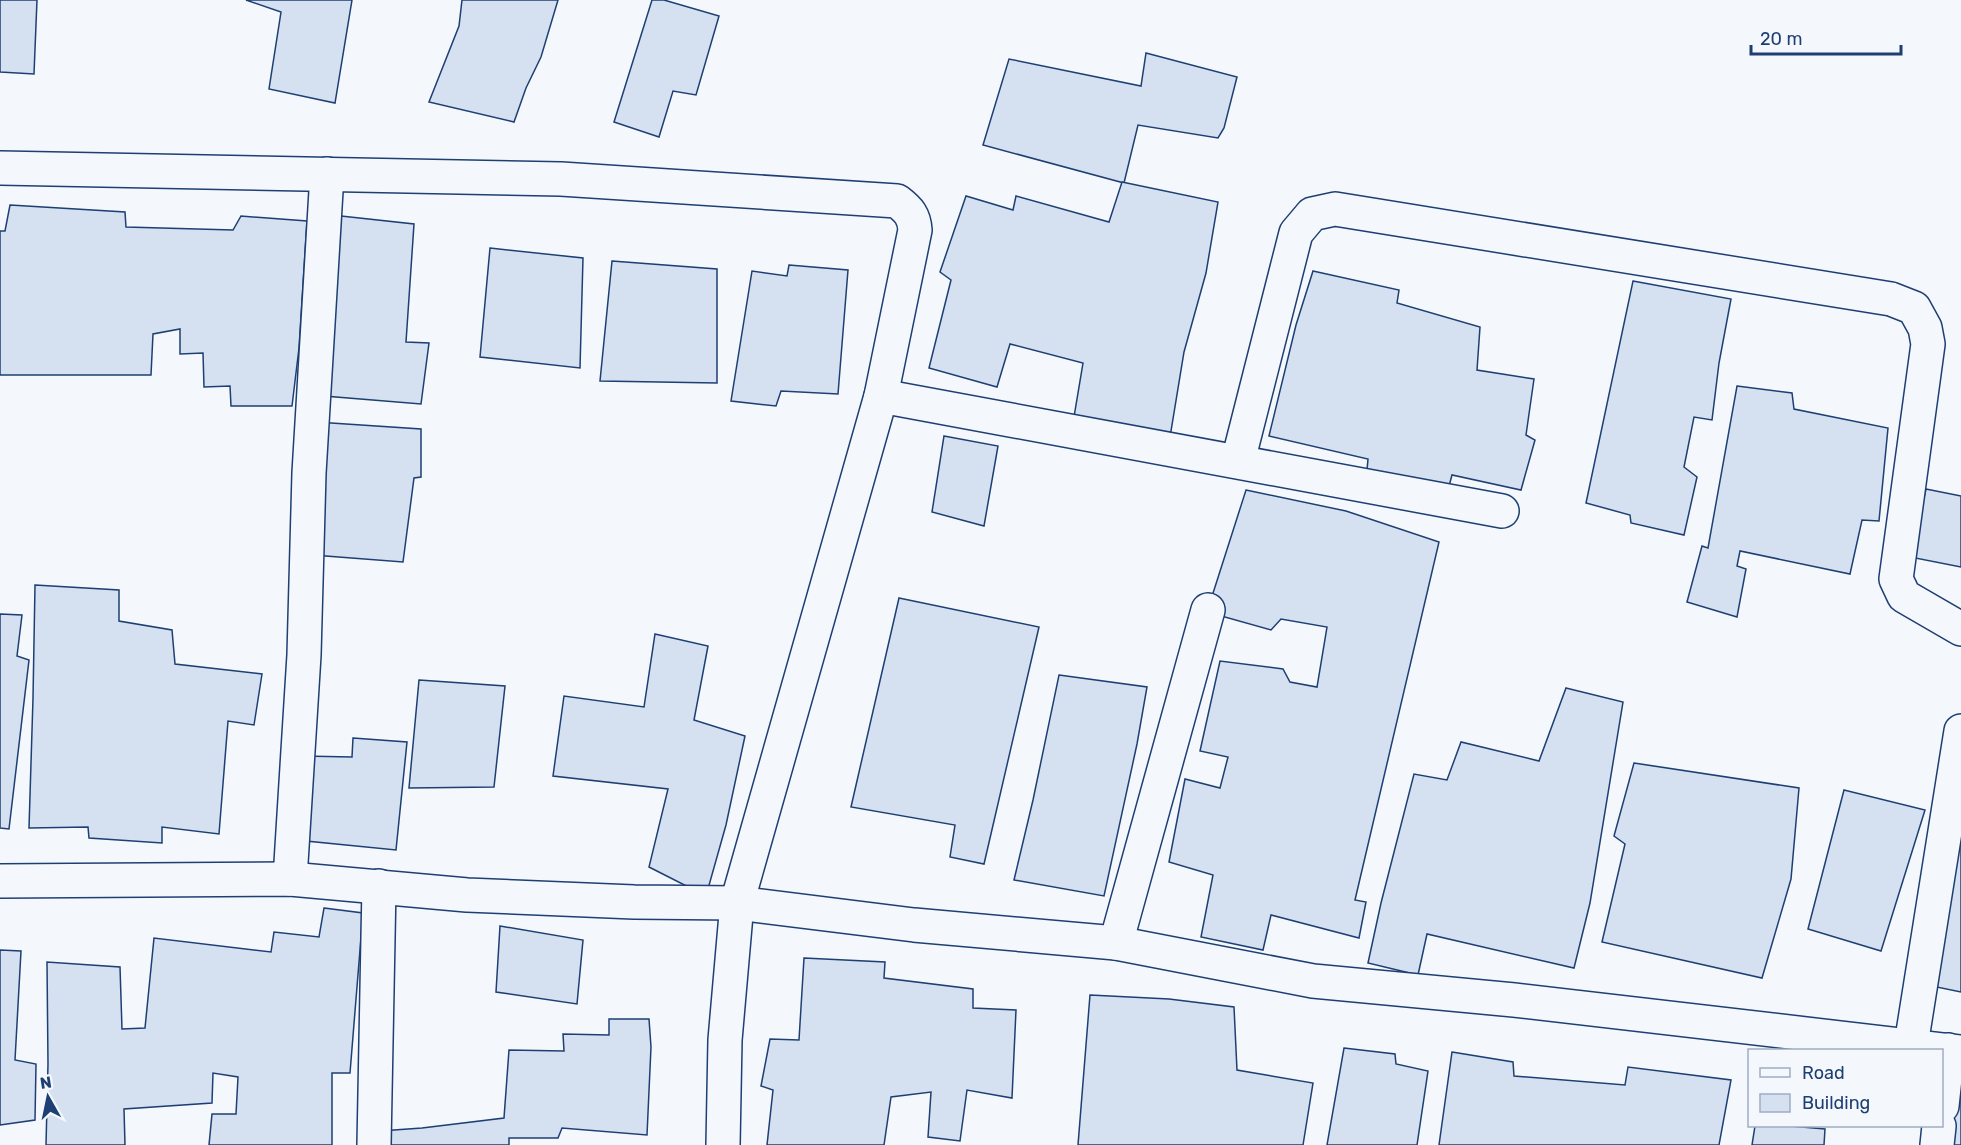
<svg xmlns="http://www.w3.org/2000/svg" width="1961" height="1145" font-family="Rubik,sans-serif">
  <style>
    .building { fill: #d5e0f0; stroke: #1d3f73; stroke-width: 1.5 }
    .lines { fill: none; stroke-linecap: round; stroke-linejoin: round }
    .street-casing { stroke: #1d3f73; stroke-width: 36 }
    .secondary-casing { stroke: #1d3f73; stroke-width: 36 }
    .street { stroke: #f4f7fb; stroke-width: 33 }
    .secondary { stroke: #f4f7fb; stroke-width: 33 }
  </style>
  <rect width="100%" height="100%" fill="#f4f7fb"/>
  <g class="building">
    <polygon points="0,0 37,0 34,74 0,72"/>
    <polygon points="246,0 352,0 335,103 269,89 281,12"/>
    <polygon points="462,0 558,0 541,57 526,88 514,122 429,102 459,26"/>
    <polygon points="652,0 664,0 719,16 696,95 673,91 659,137 614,122"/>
    <polygon points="1146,53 1237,77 1224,128 1218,138 1138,125 1124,183 983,145 1009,59 1141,86"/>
    <polygon points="1122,182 1218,202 1206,273 1184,352 1170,437 1074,417 1083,363 1010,344 997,387 929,368 951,280 940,272 966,196 1013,210 1016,196 1109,222"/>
    <polygon points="10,205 125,212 126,227 233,230 241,216 307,221 299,348 292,406 231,406 230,386 204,387 203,353 180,354 180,329 153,334 151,375 0,375 0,231 5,231"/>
    <polygon points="341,216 414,224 406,342 429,343 421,404 324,396 328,328"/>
    <polygon points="490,248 583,258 580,368 480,357"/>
    <polygon points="612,261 717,269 717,383 600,381"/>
    <polygon points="789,265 848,270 838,394 781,391 776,406 731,401 752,271 787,276"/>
    <polygon points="1313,271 1399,290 1397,303 1480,327 1477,370 1534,379 1526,435 1535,440 1521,490 1452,475 1448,490 1367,470 1368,459 1269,436 1296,325"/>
    <polygon points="1633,281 1731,299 1719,363 1712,420 1694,417 1684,467 1697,477 1684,535 1631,523 1630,515 1586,503"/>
    <polygon points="1737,386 1792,393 1794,409 1888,428 1879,521 1862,520 1850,574 1740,551 1737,566 1746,569 1737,617 1687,602 1702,546 1708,548"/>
    <polygon points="316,422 421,429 421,477 414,478 403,562 313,555"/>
    <polygon points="944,436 998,446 984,526 932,512"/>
    <polygon points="1926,489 1961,496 1961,567 1910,557"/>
    <polygon points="1246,490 1346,511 1439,542 1355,900 1366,902 1359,938 1271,915 1263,950 1201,937 1213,875 1169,862 1185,779 1220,788 1228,757 1200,751 1220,661 1283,669 1290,682 1317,687 1327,627 1281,619 1271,630 1207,612"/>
    <polygon points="35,585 119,590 119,621 172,630 175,664 262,674 254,725 228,721 219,834 162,827 162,843 89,838 88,827 29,828 33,698"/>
    <polygon points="899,598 1039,627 984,864 950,857 955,825 851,807"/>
    <polygon points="0,614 22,615 17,656 29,660 9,829 0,828"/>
    <polygon points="655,634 708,646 694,720 745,736 726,825 706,896 649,867 668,789 553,776 564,696 644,707"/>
    <polygon points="1059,675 1147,687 1137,744 1104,896 1014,880 1033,800"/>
    <polygon points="419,680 505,686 494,787 409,788"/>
    <polygon points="1566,688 1623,702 1590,903 1574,968 1427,934 1418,975 1368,963 1381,903 1414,774 1447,780 1461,742 1539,761"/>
    <polygon points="353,738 407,742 396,850 296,840 302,756 352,757"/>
    <polygon points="1634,763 1799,788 1791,879 1762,978 1602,942 1625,844 1614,836"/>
    <polygon points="1844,790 1925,810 1881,951 1808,929"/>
    <polygon points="1961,832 1961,992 1922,984"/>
    <polygon points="324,908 363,913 350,1073 332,1073 332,1145 209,1145 212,1114 236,1114 238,1077 213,1073 212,1103 124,1109 125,1145 46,1145 48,1064 47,962 120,967 122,1029 145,1028 154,938 271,952 274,932 319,937"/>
    <polygon points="500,926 583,940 577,1004 496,992"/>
    <polygon points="0,950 21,951 15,1060 36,1064 35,1120 0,1125"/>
    <polygon points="804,958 885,962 884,978 973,989 973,1008 1016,1010 1012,1098 967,1090 960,1141 928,1137 931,1092 891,1097 884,1145 767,1145 773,1090 761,1086 770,1039 799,1040"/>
    <polygon points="1090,995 1169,999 1234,1007 1237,1070 1313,1083 1303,1145 1078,1145"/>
    <polygon points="609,1019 649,1019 651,1047 647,1135 562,1128 558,1138 509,1138 509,1145 380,1145 380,1131 422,1128 504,1118 509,1050 564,1051 563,1034 609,1035"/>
    <polygon points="1344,1048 1395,1054 1396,1064 1428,1071 1417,1145 1327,1145"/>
    <polygon points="1452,1052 1513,1062 1514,1076 1625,1085 1628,1067 1731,1080 1719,1145 1439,1145"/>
    <polygon points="1961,1070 1961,1145 1936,1145"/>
    <polygon points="1755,1126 1790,1126 1825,1129 1824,1145 1752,1145"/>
  </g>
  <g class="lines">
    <g class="street-casing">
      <g id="street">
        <path d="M 0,168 L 561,179 L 897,201 C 909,210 914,216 915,230 L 881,396 L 737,903 L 634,902 L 467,895 L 290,879 L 0,881"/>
        <polyline points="881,396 1502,511"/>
        <polyline points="1238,461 1296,233 1312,214 1335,209 1891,299 1914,308 1925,328 1928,344 1896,579 1904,596 1961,629"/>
        <polyline points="290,879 304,655 309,473 327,174"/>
        <polyline points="1116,943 1208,610"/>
        <polyline points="1911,1045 1961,731"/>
        <polyline points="1942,1106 1948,1050"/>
        <polyline points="374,1145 379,886"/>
        <polyline points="1937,1145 1939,1126"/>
      </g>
    </g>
    <g class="secondary-casing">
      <polyline id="secondary" points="723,1145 725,1040 737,903 914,925 1116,943 1313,981 1514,1000 1961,1052"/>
    </g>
    <use href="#street" class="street"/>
    <use href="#secondary" class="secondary"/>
  </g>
  <rect x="1748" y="1049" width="195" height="78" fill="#f4f7fb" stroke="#9eadc5" stroke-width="1.5"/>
  <rect x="1760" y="1068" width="30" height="9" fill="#f4f7fb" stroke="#9eadc5" stroke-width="1.5"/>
  <text x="1802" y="1079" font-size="18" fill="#1d3f73">Road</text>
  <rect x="1760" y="1094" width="30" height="18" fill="#d5e0f0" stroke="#9eadc5" stroke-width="1.5"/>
  <text x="1802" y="1109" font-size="18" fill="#1d3f73">Building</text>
  <g transform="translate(48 1097) rotate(351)" stroke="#f4f7fb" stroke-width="4.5" paint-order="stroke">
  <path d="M0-4.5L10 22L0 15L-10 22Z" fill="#1d3f73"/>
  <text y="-9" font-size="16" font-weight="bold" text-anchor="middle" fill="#1d3f73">N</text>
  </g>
  <path d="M1751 45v9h150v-9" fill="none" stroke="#1d3f73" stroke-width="3"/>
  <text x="1760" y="45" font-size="18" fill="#1d3f73" stroke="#f4f7fb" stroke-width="4.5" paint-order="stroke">20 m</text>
</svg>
